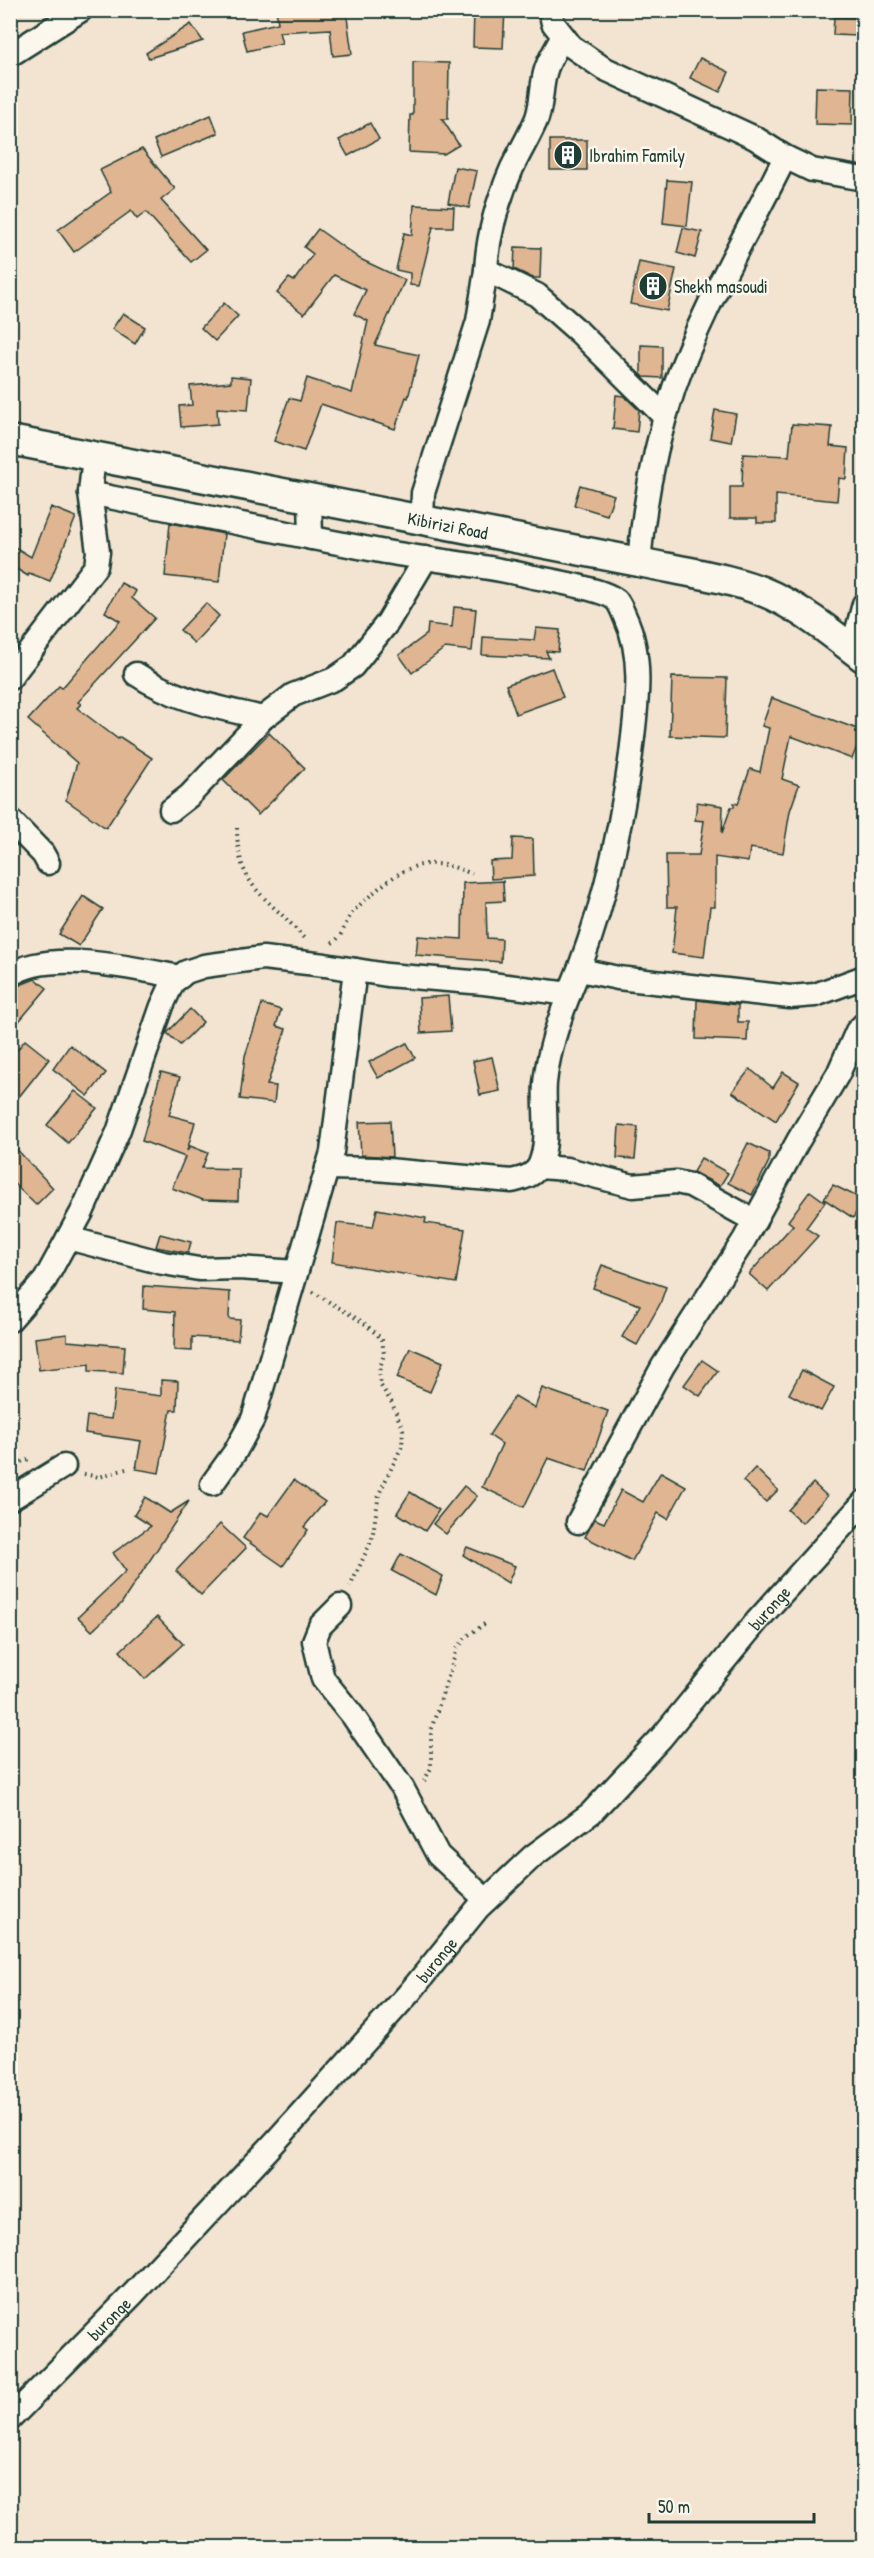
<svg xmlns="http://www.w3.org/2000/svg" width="874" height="2558" font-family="'Patrick Hand',sans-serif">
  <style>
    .building { fill: #e0b591; stroke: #1f3d34; stroke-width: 1.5 }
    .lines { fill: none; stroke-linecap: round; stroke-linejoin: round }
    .minor-casing { stroke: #1f3d34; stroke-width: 27 }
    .tertiary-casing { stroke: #1f3d34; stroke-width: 33 }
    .path { stroke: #1f3d34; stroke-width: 4; stroke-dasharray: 1.5 4.5; stroke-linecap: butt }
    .minor { stroke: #fbf7ec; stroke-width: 22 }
    .tertiary { stroke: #fbf7ec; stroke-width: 28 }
    .labels { text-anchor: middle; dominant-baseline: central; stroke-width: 5; stroke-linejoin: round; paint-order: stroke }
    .poi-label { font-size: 18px; fill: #1f3d34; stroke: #fbf7ec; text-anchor: start }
    .street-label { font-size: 18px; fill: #1f3d34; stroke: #fbf7ec }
  </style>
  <rect width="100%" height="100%" fill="#f3e3d1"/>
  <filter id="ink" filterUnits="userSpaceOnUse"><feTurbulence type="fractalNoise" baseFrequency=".0167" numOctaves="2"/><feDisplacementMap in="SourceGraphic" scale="12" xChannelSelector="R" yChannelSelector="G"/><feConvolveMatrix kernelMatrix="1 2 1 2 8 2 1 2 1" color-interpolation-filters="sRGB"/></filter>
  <g filter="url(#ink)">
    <g class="building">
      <polygon points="276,10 346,10 352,54 333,56 330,29 279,32 282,43 247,51 242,31 278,23"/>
      <polygon points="474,10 505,10 503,48 473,47"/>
      <polygon points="834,17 860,18 859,36 833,35"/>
      <polygon points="191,24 203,41 149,58 146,53"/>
      <polygon points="700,58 729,72 720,92 690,78"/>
      <polygon points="413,62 449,63 448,119 442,119 459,145 444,154 409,152 410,115 413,115"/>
      <polygon points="816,87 853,88 852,125 815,124"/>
      <polygon points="211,115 218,133 161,157 154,140"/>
      <polygon points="370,123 379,139 348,156 339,140"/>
      <rect x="550" y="140" width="37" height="30"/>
      <polygon points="142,149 175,189 161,200 206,250 191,262 146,212 137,219 131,211 74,252 58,230 111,192 100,170"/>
      <polygon points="455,167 477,171 469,208 448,203"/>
      <polygon points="667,180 692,182 687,226 663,223"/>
      <polygon points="414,205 454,207 453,227 433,227 419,286 410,285 410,273 396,270 404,233 412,235"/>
      <polygon points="683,228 702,232 695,258 677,253"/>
      <polygon points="318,229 360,259 405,280 375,345 419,355 408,398 406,397 395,429 321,404 304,451 274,441 289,398 300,401 307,378 352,393 368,321 354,314 366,290 334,275 304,314 277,293 289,278 294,281 313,254 304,247"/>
      <polygon points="515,247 541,248 540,278 533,278 514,269"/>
      <polygon points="639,262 676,269 667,311 630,304"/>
      <polygon points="224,303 238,316 215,341 201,328"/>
      <polygon points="123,313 145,327 135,344 112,329"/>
      <polygon points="641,345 662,346 662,378 644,377 641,374"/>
      <polygon points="231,376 251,378 248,410 217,408 218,424 181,427 179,406 192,405 190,386 231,382"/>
      <polygon points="616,395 624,396 639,410 637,432 613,429"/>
      <polygon points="715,410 736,414 731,442 710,438"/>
      <polygon points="792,424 832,427 830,446 848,448 846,479 839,478 837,501 776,495 776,523 757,523 757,518 730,518 730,487 742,487 743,454 789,456"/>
      <polygon points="580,485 614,495 607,515 574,505"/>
      <polygon points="51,507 76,517 50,581 29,573 28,576 10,565 10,544 31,557"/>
      <polygon points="170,523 224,534 219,582 165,576"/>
      <polygon points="121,583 136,591 132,598 155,618 78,702 81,704 77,708 118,739 120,737 152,758 106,828 66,800 77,763 28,720 59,686 62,688 120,621 105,612"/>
      <polygon points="206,603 219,616 194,643 180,630"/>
      <polygon points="454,607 476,609 472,651 445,648 412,673 399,655 427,634 428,624 452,627"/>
      <polygon points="536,628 560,630 558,652 546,651 549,658 482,655 483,637 534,640"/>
      <polygon points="552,668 563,697 516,714 506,685"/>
      <polygon points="672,677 727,678 725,738 670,736"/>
      <polygon points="772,698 863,731 852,759 791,736 782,779 799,785 790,811 783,853 750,848 748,862 715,857 715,907 710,907 704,957 672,953 677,907 667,907 666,855 699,855 704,821 695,820 697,802 723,806 722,833 731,807 734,807 734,803 738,804 750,769 760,772 769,728 762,726"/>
      <polygon points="269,733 305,768 258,815 223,780"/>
      <polygon points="513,838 533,839 534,876 491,879 490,861 512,860"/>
      <polygon points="503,881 504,901 486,902 487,938 502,939 501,962 416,955 418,936 462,939 463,883"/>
      <polygon points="83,896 103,909 79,946 59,934"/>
      <polygon points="35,979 47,988 10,1032 10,997 20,985"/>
      <polygon points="448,996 451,1031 421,1033 419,998"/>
      <polygon points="697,1000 738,1005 738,1022 748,1022 747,1041 696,1039"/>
      <polygon points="262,1004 281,1010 276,1026 286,1029 267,1085 276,1086 274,1103 240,1099 245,1056"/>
      <polygon points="190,1009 203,1022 180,1045 167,1033"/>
      <polygon points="25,1040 49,1059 10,1108 10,1059"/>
      <polygon points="407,1043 415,1058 378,1078 369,1062"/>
      <polygon points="70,1045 106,1073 88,1096 53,1069"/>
      <polygon points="492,1057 500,1091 480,1095 473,1061"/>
      <polygon points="750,1069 773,1088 783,1072 799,1082 776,1121 732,1092"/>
      <polygon points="161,1072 180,1077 169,1115 195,1122 187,1151 190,1146 208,1153 202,1168 239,1169 238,1201 203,1200 172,1188 185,1157 142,1141"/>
      <polygon points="75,1091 97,1108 68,1143 47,1125"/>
      <polygon points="390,1121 392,1157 361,1155 359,1122"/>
      <polygon points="619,1125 638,1127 635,1159 617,1158"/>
      <polygon points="10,1142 53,1188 36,1205 10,1180"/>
      <polygon points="748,1143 769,1153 769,1161 752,1195 728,1183"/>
      <polygon points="701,1158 728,1173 720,1186 693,1172"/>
      <polygon points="833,1185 864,1200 853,1218 824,1199"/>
      <polygon points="810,1191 825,1202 806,1228 818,1236 768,1291 749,1274 793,1225 788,1221"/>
      <polygon points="377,1209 426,1218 425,1223 465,1229 456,1283 332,1262 337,1223 373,1227"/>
      <polygon points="160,1234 191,1242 188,1253 156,1247"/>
      <polygon points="602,1265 666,1287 660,1304 637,1345 622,1337 640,1305 593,1288"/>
      <polygon points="144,1286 230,1292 229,1319 240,1320 238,1340 192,1337 192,1351 174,1350 175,1312 143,1309"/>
      <polygon points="67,1334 67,1341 125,1346 123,1373 89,1371 89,1364 39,1370 35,1338"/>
      <polygon points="410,1348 443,1362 430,1392 397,1378"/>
      <polygon points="702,1360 718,1371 700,1396 684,1385"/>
      <polygon points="802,1370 834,1387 821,1411 789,1394"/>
      <polygon points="161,1380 178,1381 177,1410 171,1410 159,1473 136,1469 141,1441 85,1433 87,1416 111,1419 115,1390 161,1396"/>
      <polygon points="542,1388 608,1411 587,1471 548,1458 524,1507 482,1487 502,1444 489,1435 515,1396 535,1408"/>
      <polygon points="755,1468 778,1490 766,1502 743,1481"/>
      <polygon points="661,1472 686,1486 668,1519 658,1513 632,1561 585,1537 595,1519 604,1523 621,1490 643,1502"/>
      <polygon points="294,1480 325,1502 304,1527 308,1530 283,1566 243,1538 261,1512 268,1516"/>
      <polygon points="813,1483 827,1496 802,1523 788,1510"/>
      <polygon points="464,1486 477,1496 446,1534 433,1524"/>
      <polygon points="410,1492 439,1510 425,1531 397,1513"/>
      <polygon points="145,1497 170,1513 189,1501 121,1604 92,1631 78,1617 126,1571 113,1553 151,1526 134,1515"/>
      <polygon points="220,1524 246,1548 201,1595 176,1571"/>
      <polygon points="467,1547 515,1566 508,1583 463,1555"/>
      <polygon points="401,1554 443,1576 436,1595 392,1571"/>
      <polygon points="157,1617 183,1644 145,1679 120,1651"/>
    </g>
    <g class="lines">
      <g class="minor-casing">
        <g id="minor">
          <polyline points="550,10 553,23 571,46 603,68 755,138 785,157 812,170 864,179"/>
          <path d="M 563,36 C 557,48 548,60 545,73 C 541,89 542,103 537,118 C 530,135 520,151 512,168 C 497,202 488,233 486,270 L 537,295 L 579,332 L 665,417"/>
          <polyline points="10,55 81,10"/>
          <path d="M 90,493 C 187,513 283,533 380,551 C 430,560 480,564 529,576 C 547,580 606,589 617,601 C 620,605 623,612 625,617 C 645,659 636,709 631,754 C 620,836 602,917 569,994 C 558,1022 548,1053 545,1083 C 543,1109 550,1139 540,1164 C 535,1176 523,1178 512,1181 L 376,1169 L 327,1168"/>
          <polyline points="310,498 311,538"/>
          <polyline points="422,520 423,493 478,321 486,270"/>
          <path d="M 639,562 C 644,502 655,445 674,388 C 702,308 748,233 785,157"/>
          <polyline points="852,649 864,604"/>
          <path d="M 136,674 C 177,701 217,707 263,718"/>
          <polyline points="10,678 96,566 98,552 90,493 94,456"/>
          <polyline points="171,810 189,796 263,718 293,695 334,679 353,666 388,622 426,558"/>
          <polyline points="10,820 43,854 48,863"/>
          <polyline points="580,970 618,978 790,997 815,995 864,977"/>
          <path d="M 10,975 C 49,948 136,969 180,977"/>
          <polyline points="539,1167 567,1169 633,1186 676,1182 690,1185 755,1221"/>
          <polyline points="68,1238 163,1263 199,1269 239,1268 296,1272"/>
          <polyline points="10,1320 45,1280 82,1212 118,1132 162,1006 173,982 186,972 204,966 263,958 325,965 387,975 484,983 569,994"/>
          <polyline points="212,1484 235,1452 253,1419 332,1152 355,970"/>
          <polyline points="10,1499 64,1466"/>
          <polyline points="578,1522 663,1366 744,1240 798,1141 838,1074 857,1031 864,1024"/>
          <polyline points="340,1606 320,1626 314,1641 323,1679 353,1716 403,1789 438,1855 486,1900"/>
          <path id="s1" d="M 10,2419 L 133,2294 L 275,2142 L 410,1992 L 478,1908 L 533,1856 L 591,1813 L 661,1738 L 757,1621 L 864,1502"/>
        </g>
      </g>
      <g class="tertiary-casing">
        <g id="tertiary">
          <path id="s2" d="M 10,440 L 639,562 C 680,571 736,578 773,596 C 806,612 834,635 864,658"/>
        </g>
      </g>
      <g class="path">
        <path d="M 237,828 C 237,893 272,897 306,941"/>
        <path d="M 332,943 C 344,936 344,923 352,913 C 360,904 370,896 379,888 C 412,861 433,857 472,874"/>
        <polyline points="313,1292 364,1323 382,1339 384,1354 379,1371 381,1386 392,1403 403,1430 402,1446 379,1494 372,1539 350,1587"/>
        <polyline points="10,1466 32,1458"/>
        <polyline points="84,1474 99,1477 126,1469"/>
        <polyline points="424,1781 431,1768 431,1730 457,1649 467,1636 486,1623"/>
      </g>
      <use href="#minor" class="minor"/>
      <use href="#tertiary" class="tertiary"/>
    </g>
  </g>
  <defs>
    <g id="building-disc" transform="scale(1.5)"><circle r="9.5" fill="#1f3d34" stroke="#fbf7ec"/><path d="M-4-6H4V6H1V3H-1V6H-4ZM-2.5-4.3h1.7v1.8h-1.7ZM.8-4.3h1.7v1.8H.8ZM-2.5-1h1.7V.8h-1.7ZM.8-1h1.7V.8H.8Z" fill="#fff"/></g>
  </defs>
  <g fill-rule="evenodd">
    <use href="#building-disc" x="568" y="155"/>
    <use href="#building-disc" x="653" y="286"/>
  </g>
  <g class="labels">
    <g class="poi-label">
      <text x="589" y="155">Ibrahim Family</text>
      <text x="674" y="286">Shekh masoudi</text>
    </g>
    <g class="street-label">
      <text stroke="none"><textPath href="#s2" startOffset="446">Kibirizi Road</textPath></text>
      <text stroke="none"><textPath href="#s1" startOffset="1113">buronge</textPath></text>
      <text stroke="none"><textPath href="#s1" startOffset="627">buronge</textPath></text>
      <text stroke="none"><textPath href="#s1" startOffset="141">buronge</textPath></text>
    </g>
  </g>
  <rect width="874" height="2558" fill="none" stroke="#fbf7ec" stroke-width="36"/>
  <rect x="18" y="18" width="838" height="2522" fill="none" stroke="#1f3d34" stroke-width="2" filter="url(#ink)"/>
  <path d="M649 2513v9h165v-9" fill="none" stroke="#1f3d34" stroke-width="3"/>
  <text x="658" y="2513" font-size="18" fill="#1f3d34" stroke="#fbf7ec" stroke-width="4.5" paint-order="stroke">50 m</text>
</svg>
